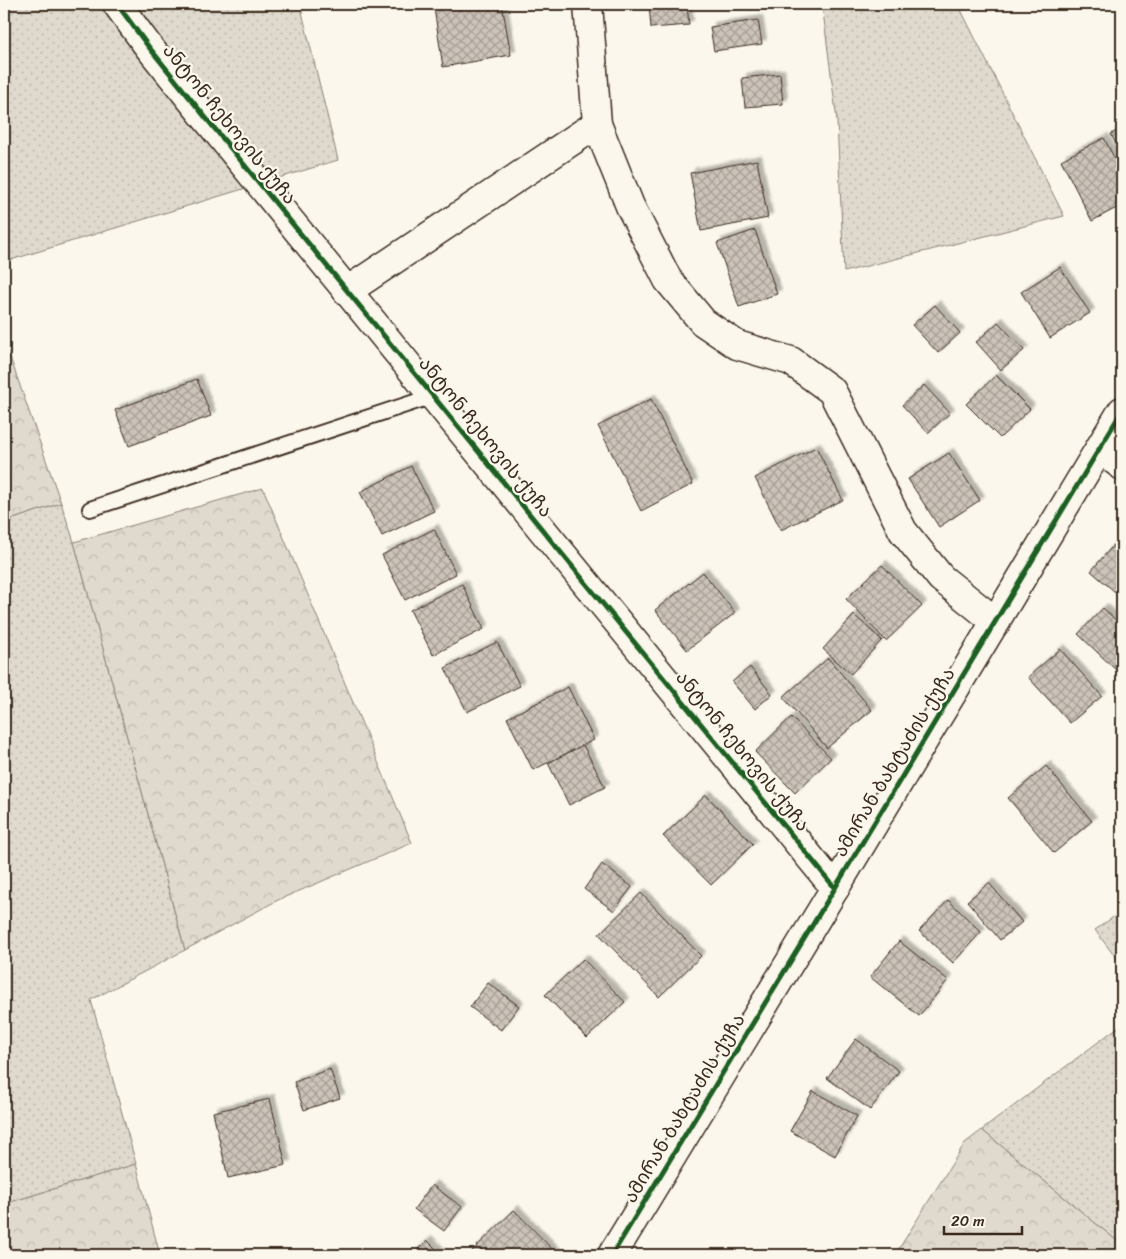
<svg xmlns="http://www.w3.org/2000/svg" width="1126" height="1259" font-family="Sriracha,'Noto Sans Georgian',sans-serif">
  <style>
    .grass { fill: url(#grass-dots); stroke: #8d8276 }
    .forest { fill: url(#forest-crowns); stroke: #8d8276 }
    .building { fill: url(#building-cross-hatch); stroke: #3b2a1e; filter: url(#shadow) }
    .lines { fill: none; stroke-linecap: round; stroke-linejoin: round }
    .service-casing { stroke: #3b2a1e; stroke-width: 18 }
    .minor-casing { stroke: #3b2a1e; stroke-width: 31 }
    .tertiary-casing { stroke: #3b2a1e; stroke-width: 31 }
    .service { stroke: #fbf7ec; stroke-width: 14 }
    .minor { stroke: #fbf7ec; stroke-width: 28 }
    .tertiary { stroke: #fbf7ec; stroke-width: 28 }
    .cycleway-casing { stroke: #fbf7ec; stroke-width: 8 }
    .cycleway { stroke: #1b5e20; stroke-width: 5 }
    .labels { text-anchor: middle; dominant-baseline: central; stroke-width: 4.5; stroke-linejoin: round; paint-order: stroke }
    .street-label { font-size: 19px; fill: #3b2a1e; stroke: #fbf7ec }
  </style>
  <defs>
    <pattern id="grass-dots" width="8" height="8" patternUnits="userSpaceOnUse" patternTransform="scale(1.25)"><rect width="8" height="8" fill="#dfd9ce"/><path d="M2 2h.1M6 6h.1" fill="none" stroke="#c0bab0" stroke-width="1.8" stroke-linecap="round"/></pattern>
    <pattern id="forest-crowns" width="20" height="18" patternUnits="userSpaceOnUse" patternTransform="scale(1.25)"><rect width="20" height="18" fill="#dfd9ce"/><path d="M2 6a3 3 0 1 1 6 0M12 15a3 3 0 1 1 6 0" fill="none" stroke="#c0bab0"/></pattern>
    <pattern id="building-cross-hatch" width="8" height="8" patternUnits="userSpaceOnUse" patternTransform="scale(1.25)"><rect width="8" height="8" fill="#ccc4b9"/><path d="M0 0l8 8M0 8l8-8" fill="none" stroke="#a79f96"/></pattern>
    <filter id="shadow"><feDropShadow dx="4.5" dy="-4.5" stdDeviation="1" flood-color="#0004"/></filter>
  </defs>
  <rect width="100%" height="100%" fill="#fbf7ec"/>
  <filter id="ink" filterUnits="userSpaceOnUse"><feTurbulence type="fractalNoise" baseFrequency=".02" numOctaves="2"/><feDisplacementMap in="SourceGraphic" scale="10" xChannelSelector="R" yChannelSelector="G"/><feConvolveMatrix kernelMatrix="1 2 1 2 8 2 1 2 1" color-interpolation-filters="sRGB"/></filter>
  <g filter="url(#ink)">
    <g class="grass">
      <polygon points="4,4 300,4 338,160 4,262"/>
      <polygon points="822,4 958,4 1064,216 844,272 837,121"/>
      <polygon points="61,503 74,542 185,950 91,1000 136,1164 4,1204 4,522"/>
      <polygon points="1122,911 1122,966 1095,930"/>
      <polygon points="1122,1024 1122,1245 982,1130"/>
    </g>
    <g class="forest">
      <polygon points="4,340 61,503 4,522"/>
      <polygon points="263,488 412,843 278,900 185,950 74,542"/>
      <polygon points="982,1130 1122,1245 1122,1255 895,1255 965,1143"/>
      <polygon points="136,1164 160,1255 4,1255 4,1204"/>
    </g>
    <g class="building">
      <polygon points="462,4 502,4 511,55 443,67 434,8"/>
      <polygon points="649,4 687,4 689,25 651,28"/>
      <polygon points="758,20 762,44 714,51 710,27"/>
      <polygon points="780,74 783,104 745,107 742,78"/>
      <polygon points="1122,128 1122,156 1111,134"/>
      <polygon points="1104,138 1122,173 1122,205 1092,221 1061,160"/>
      <polygon points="757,160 768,218 701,231 690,173"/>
      <polygon points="755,230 777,294 739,307 717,243"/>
      <polygon points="1060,267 1090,313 1050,338 1021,292"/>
      <polygon points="935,305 960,333 938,353 912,325"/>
      <polygon points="998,322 1024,350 1001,370 976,342"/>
      <polygon points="996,375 1030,409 1000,438 966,404"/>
      <polygon points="197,379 211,416 129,446 115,410"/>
      <polygon points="924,385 950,413 928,433 902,405"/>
      <polygon points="651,399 693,484 641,511 598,426"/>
      <polygon points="816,447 843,500 781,530 755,478"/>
      <polygon points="949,453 980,500 939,527 908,479"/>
      <polygon points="411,466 434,511 382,536 360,492"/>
      <polygon points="434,529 456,574 405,600 382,555"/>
      <polygon points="1122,535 1122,598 1091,571"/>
      <polygon points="882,565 922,606 886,641 846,599"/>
      <polygon points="703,572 735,613 687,650 655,610"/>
      <polygon points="462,584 484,629 433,655 410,610"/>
      <polygon points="1103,608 1122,626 1122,665 1117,671 1078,634"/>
      <polygon points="854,615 882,640 851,674 823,649"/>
      <polygon points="497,642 520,686 467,712 445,668"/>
      <polygon points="1060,649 1102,696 1070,723 1028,677"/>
      <polygon points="828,658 872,710 827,748 783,697"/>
      <polygon points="750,667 772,694 755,709 732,682"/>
      <polygon points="568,687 594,740 533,770 507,718"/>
      <polygon points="791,717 831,758 795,793 755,752"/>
      <polygon points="583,745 605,787 569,805 548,763"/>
      <polygon points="1046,766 1092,821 1054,853 1008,798"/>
      <polygon points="706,795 753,844 711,885 663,836"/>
      <polygon points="602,864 632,887 614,911 584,889"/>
      <polygon points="989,883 1022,922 1000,940 967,901"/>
      <polygon points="641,893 701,956 659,997 599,934"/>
      <polygon points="948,900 981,932 953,963 919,931"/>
      <polygon points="899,941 948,980 919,1016 870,977"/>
      <polygon points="583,959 625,1002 587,1038 545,995"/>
      <polygon points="488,983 519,1006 501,1030 470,1007"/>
      <polygon points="856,1039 899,1071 870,1110 827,1078"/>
      <polygon points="330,1069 340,1098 304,1110 294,1082"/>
      <polygon points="813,1091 857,1116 835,1156 790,1131"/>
      <polygon points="270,1099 286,1165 228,1178 213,1112"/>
      <polygon points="432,1185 462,1207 444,1231 414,1209"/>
      <polygon points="514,1210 558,1255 475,1255 472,1251"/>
      <polygon points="427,1240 442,1255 412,1255"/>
    </g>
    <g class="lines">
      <g class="service-casing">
        <polyline id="service" points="90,509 433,396"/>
      </g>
      <g class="minor-casing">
        <g id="minor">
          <polyline points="117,4 148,46 206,118 835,888"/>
          <polyline points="588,4 597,124 630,206 668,280 703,322 737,345 791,361 832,391 903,531 941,578 996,622"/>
          <polyline points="347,291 597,124"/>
          <polyline points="1100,449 1122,466"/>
        </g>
      </g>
      <g class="tertiary-casing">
        <polyline id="tertiary" points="612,1255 835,888 1122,411"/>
      </g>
      <use href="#service" class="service"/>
      <use href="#minor" class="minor"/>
      <use href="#tertiary" class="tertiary"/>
      <g class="cycleway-casing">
        <g id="cycleway">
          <polyline points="117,4 148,46 206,118 835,888"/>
          <polyline points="612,1255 835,888 1122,411"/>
        </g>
      </g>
      <use href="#cycleway" class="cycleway"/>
    </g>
  </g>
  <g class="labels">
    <g class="street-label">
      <text transform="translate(230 124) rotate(51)">ანტონ ჩეხოვის ქუჩა</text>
      <text transform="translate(486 437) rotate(51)">ანტონ ჩეხოვის ქუჩა</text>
      <text transform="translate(743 751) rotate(51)">ანტონ ჩეხოვის ქუჩა</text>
      <text transform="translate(894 762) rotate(-59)">ამირან ბახტაძის ქუჩა</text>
      <text transform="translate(684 1108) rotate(-59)">ამირან ბახტაძის ქუჩა</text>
    </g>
  </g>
  <rect width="1126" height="1259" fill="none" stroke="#fbf7ec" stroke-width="20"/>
  <rect x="10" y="10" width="1106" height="1239" fill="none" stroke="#3b2a1e" stroke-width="2" filter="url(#ink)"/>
  <path d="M944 1226v8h78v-8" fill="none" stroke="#3b2a1e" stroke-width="2.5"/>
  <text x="951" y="1226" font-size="15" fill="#3b2a1e" stroke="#fbf7ec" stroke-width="4" paint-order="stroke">20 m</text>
</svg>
